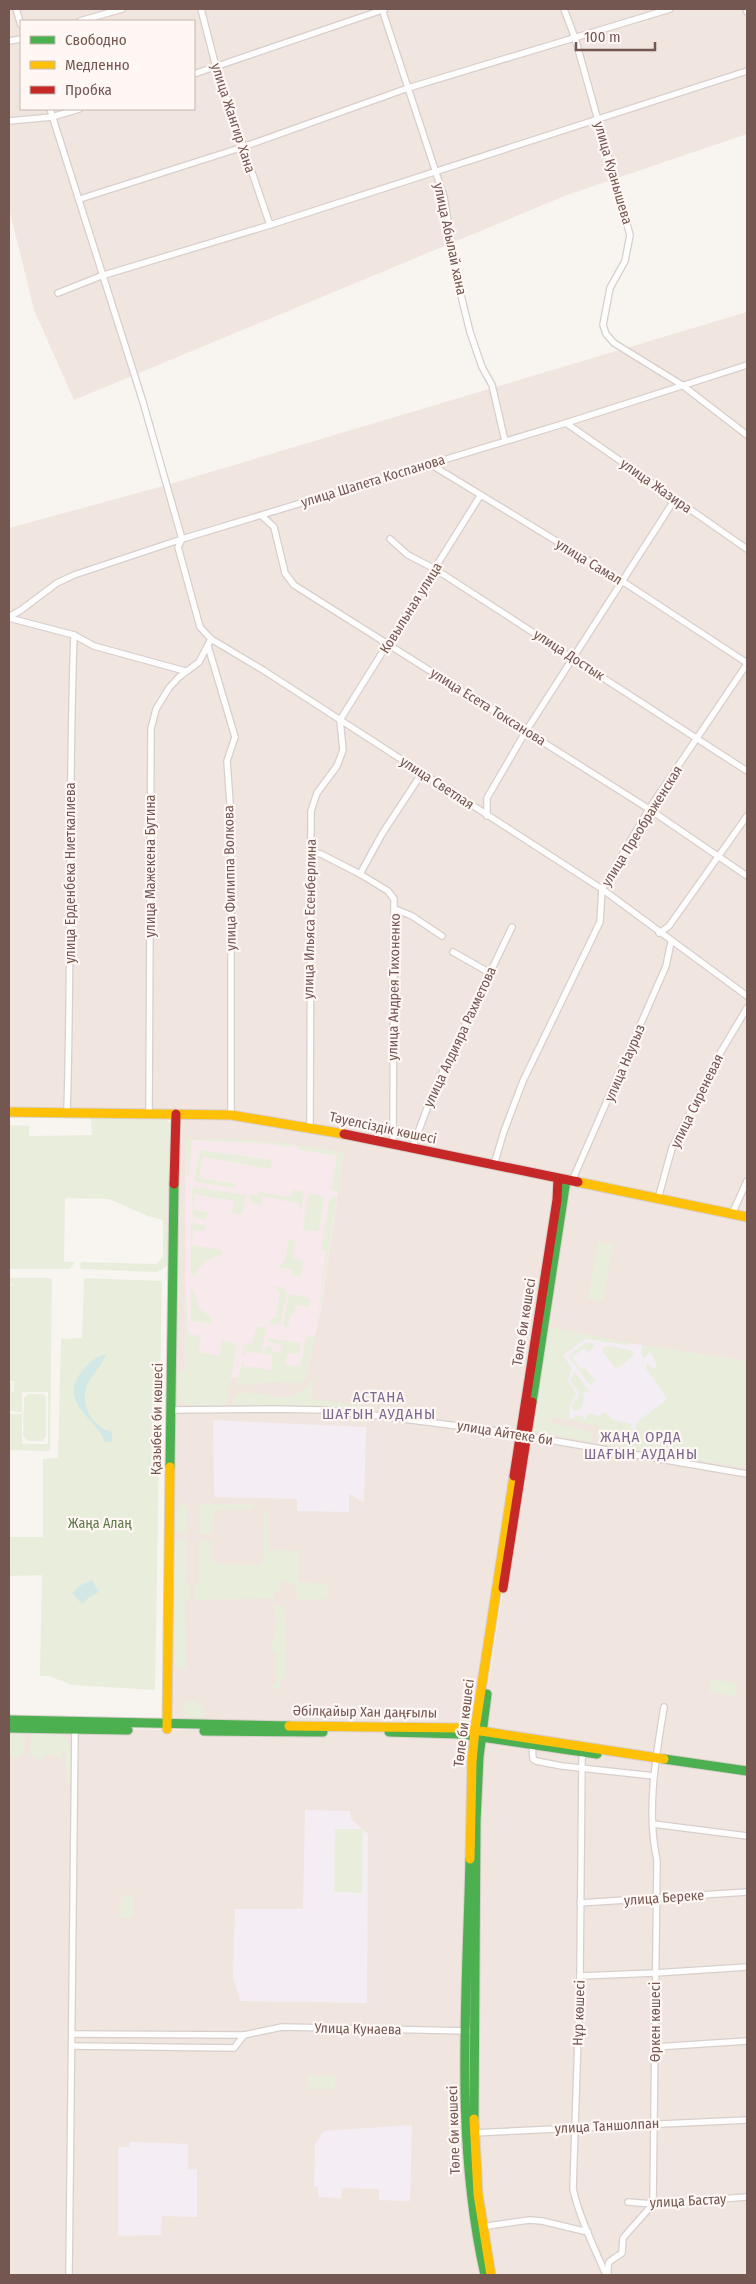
<svg xmlns="http://www.w3.org/2000/svg" width="756" height="2284" font-family="'Fira Sans Condensed',sans-serif">
  <style>
    .residential { fill: #f0e5df; fill-rule: evenodd }
    .education { fill: #f4eef4 }
    .medical { fill: #f8eaec }
    .green { fill: #e9eddc }
    .water { fill: #d2e8e6 }
    .lines { fill: none; stroke-linecap: round; stroke-linejoin: round }
    .street-casing { stroke: #d7cfcc; stroke-width: 8 }
    .fast-casing { stroke: #d8cfcc; stroke-width: 11 }
    .slow-casing { stroke: #d8cfcc; stroke-width: 11 }
    .jam-casing { stroke: #d8cfcc; stroke-width: 11 }
    .street { stroke: #fefdfd; stroke-width: 5.5 }
    .fast { stroke: #4caf50; stroke-width: 9 }
    .slow { stroke: #ffc107; stroke-width: 9 }
    .jam { stroke: #c62828; stroke-width: 9 }
    .labels { text-anchor: middle; dominant-baseline: central; stroke-width: 4.5; stroke-linejoin: round; paint-order: stroke }
    .street-label { font-size: 14px; fill: #755751; stroke: #fef7f3 }
    .park-label { font-size: 14px; fill: #60784a; stroke: #fef7f3 }
    .neighbourhood-label { font-size: 15px; letter-spacing: 1px; fill: #7b698f; stroke: #fef7f3 }
  </style>
  <rect width="100%" height="100%" fill="#f8f4f0"/>
  <g class="residential">
    <path d="M 9,9 L 747,9 L 747,134 L 567,195 L 74,400 L 34,310 L 9,208 ZM 21,21 L 194,21 L 194,109 L 21,109 Z"/>
    <polygon points="747,312 747,1771 481,1730 564,1201 475,1729 168,1725 176,1114 9,1112 9,528 167,485"/>
    <polygon points="9,1728 382,1732 474,1736 468,1896 485,2275 9,2275"/>
    <polygon points="481,1736 747,1777 747,2275 491,2275 476,2180"/>
  </g>
  <g class="education">
    <polygon points="563,1333 745,1361 731,1451 550,1414"/>
    <polygon points="213,1420 366,1427 364,1502 349,1494 349,1512 297,1511 297,1499 214,1497"/>
    <polygon points="305,1810 350,1811 351,1819 368,1834 367,2003 240,2001 233,1976 235,1909 303,1909"/>
    <polygon points="412,2125 410,2201 379,2200 379,2189 342,2188 341,2198 318,2197 318,2187 314,2187 315,2144 324,2131"/>
    <polygon points="130,2142 188,2144 188,2170 197,2169 197,2217 162,2216 161,2235 118,2236 118,2147 130,2147"/>
  </g>
  <polygon class="medical" points="186,1139 240,1139 344,1152 321,1310 306,1377 185,1378"/>
  <g class="green">
    <polygon points="91,1118 167,1120 170,1123 168,1262 166,1267 157,1272 80,1269 81,1262 157,1264 163,1257 163,1220 148,1216 109,1199 65,1198 64,1262 75,1262 70,1269 9,1269 9,1125 29,1126 29,1136 92,1135"/>
    <polygon points="186,1139 240,1139 293,1144 291,1147 263,1143 192,1140 189,1176 187,1178"/>
    <polygon points="298,1145 344,1152 338,1193 331,1189 337,1156 300,1150"/>
    <polygon points="200,1150 273,1160 270,1169 203,1157 199,1178 237,1184 233,1188 196,1182 195,1177"/>
    <polygon points="194,1187 246,1195 242,1215 232,1213 234,1201 195,1194 193,1210 208,1212 206,1220 193,1218 192,1191"/>
    <polygon points="293,1190 302,1191 304,1195 298,1221 300,1204 263,1196 261,1205 249,1203 251,1194 257,1195 258,1192 292,1197"/>
    <polygon points="311,1193 324,1197 319,1231 305,1230 305,1234 303,1230 308,1196"/>
    <polygon points="333,1196 337,1197 316,1333 326,1251 321,1249 329,1200"/>
    <path d="M 191,1223 L 206,1225 L 204,1231 L 194,1230 L 191,1245 L 222,1250 L 222,1255 C 209,1257 201,1264 195,1275 L 191,1275 Z"/>
    <polygon points="289,1238 295,1241 293,1257 303,1262 301,1276 292,1275 293,1270 277,1267 285,1261"/>
    <polygon points="598,1242 613,1245 603,1301 588,1299"/>
    <polygon points="9,1278 52,1278 50,1451 9,1450 9,1414 22,1414 22,1444 48,1444 48,1392 22,1392 22,1412 9,1411 9,1383 12,1383 11,1390 13,1393 14,1383 16,1383 9,1380 9,1286 15,1284 9,1284"/>
    <polygon points="84,1278 162,1281 155,1690 72,1685 49,1676 40,1676 42,1575 9,1576 9,1537 43,1537 43,1459 58,1458 61,1339 82,1338"/>
    <path d="M 186,1279 L 188,1334 L 201,1336 L 199,1352 L 219,1356 L 222,1340 L 237,1344 L 226,1405 C 211,1405 178,1412 174,1391 C 172,1385 173,1377 173,1371 L 185,1371 Z"/>
    <polygon points="274,1286 281,1287 287,1292 280,1325 270,1324 271,1318 276,1318 280,1293"/>
    <polygon points="191,1289 193,1289 200,1309 211,1317 211,1324 191,1321"/>
    <polygon points="289,1294 310,1298 309,1307 296,1305 294,1314 291,1314 288,1327 283,1326"/>
    <polygon points="257,1327 266,1327 261,1354 246,1351 244,1356 242,1353 243,1345 252,1343"/>
    <polygon points="549,1327 631,1343 627,1345 585,1339 563,1355 572,1369 568,1380 576,1394 570,1405 570,1418 574,1419 575,1415 584,1417 583,1420 586,1420 588,1413 599,1416 605,1412 613,1420 632,1424 631,1428 635,1429 637,1422 665,1401 667,1398 646,1368 647,1362 653,1369 657,1365 650,1352 644,1359 641,1353 642,1345 747,1361 747,1468 601,1444 597,1437 599,1426 552,1417 550,1423 592,1432 591,1442 534,1431 532,1426 547,1329"/>
    <polygon points="309,1336 315,1337 306,1377 302,1383 269,1382 236,1386 242,1362 244,1362 244,1366 271,1370 273,1356 264,1354 266,1346 273,1347 272,1351 280,1352 282,1345 267,1342 268,1338 301,1343 299,1354 288,1353 285,1364 300,1367 306,1338"/>
    <polygon points="585,1343 592,1343 595,1347 588,1352 585,1348 572,1357 581,1369 584,1367 596,1381 590,1385 568,1356"/>
    <polygon points="606,1346 631,1350 634,1355 619,1367 615,1368 603,1352 603,1348"/>
    <polygon points="574,1371 590,1392 583,1393 584,1398 581,1409 573,1411 572,1405 578,1398 579,1393 570,1381"/>
    <path d="M 315,1378 L 317,1378 L 316,1382 L 313,1382 L 311,1399 L 368,1407 L 368,1411 L 319,1406 L 232,1405 L 234,1395 C 239,1392 244,1392 250,1393 C 284,1395 287,1408 315,1378 Z"/>
    <polygon points="28,1394 42,1394 46,1397 46,1436 42,1441 28,1441 23,1436 24,1398"/>
    <polygon points="187,1504 187,1533 179,1533 176,1531 177,1506"/>
    <polygon points="200,1504 251,1504 256,1506 253,1509 217,1510 213,1517 212,1531 209,1534 200,1534"/>
    <polygon points="264,1509 268,1516 269,1550 299,1551 298,1582 328,1584 328,1599 297,1600 296,1585 280,1580 279,1591 274,1592 274,1598 194,1600 195,1584 199,1584 199,1540 211,1541 212,1560 217,1564 260,1565 263,1561"/>
    <polygon points="187,1539 186,1584 190,1584 189,1600 185,1600 186,1669 178,1669 175,1664 175,1543 178,1540"/>
    <path d="M 273,1605 L 282,1606 L 285,1611 L 285,1678 L 280,1679 L 280,1687 L 277,1690 L 272,1688 L 272,1685 L 276,1685 L 276,1653 L 272,1650 C 272,1637 276,1629 277,1615 L 274,1615 Z"/>
    <polygon points="711,1679 737,1683 736,1696 709,1692"/>
    <polygon points="194,1700 203,1708 204,1718 184,1717 184,1704"/>
    <polygon points="9,1731 16,1731 24,1736 23,1755 15,1759 9,1755"/>
    <path d="M 58,1732 C 77,1742 71,1765 71,1783 L 67,1785 L 66,1751 L 61,1752 L 61,1761 L 56,1755 L 46,1754 L 41,1761 L 30,1755 L 31,1733 Z"/>
    <polygon points="335,1829 363,1829 362,1893 334,1892"/>
    <polygon points="121,1895 133,1895 133,1918 120,1918"/>
    <polygon points="308,2075 335,2076 335,2089 308,2089"/>
  </g>
  <g class="water">
    <path d="M 106,1354 C 102,1365 94,1372 89,1381 C 78,1402 90,1426 112,1432 L 112,1442 L 105,1442 C 96,1417 57,1403 82,1371 C 88,1364 95,1357 106,1354 Z"/>
    <polygon points="92,1580 99,1592 89,1597 82,1604 72,1593 81,1585"/>
  </g>
  <g class="lines">
    <g class="street-casing">
      <g id="street">
        <polyline points="16,9 21,25"/>
        <polyline points="201,9 216,67 270,225"/>
        <polyline points="382,9 444,197 458,283 470,332 482,367 492,385 505,441"/>
        <polyline points="564,9 575,38 630,235 625,261 610,288 603,325 606,334 614,343 682,385 747,435"/>
        <polyline points="746,9 747,12"/>
        <polyline points="80,21 122,9"/>
        <polyline points="9,41 21,39"/>
        <polyline points="194,74 385,9"/>
        <polyline points="50,109 143,402 182,539 178,547 200,627 211,639 263,670 602,889 747,996"/>
        <polyline points="9,121 52,117 79,109"/>
        <polyline points="80,199 243,147 408,88 670,9"/>
        <polyline points="58,293 101,276 270,225 747,71"/>
        <polyline points="566,423 747,549"/>
        <polyline points="430,464 622,581 747,663"/>
        <polyline points="262,516 274,527 285,573 294,585 649,809 747,876"/>
        <polyline points="390,539 408,555 435,569 747,771"/>
        <polyline points="9,617 21,610 57,583 74,575 182,539 566,423 747,365"/>
        <polyline points="9,618 74,635 94,646 185,671"/>
        <polyline points="208,646 235,737 227,761 231,817 231,1115"/>
        <polyline points="487,816 487,798 526,731 675,499"/>
        <polyline points="312,852 321,854 360,874"/>
        <polyline points="395,909 412,916 442,936"/>
        <polyline points="659,933 669,926 747,816"/>
        <polyline points="453,952 490,973"/>
        <path d="M 67,1112 C 72,953 68,794 74,635"/>
        <polyline points="149,1113 151,729 156,709 169,688 179,677 199,662 211,639"/>
        <polyline points="310,1127 311,811 317,793 337,766 343,750 340,720 480,496"/>
        <polyline points="393,1145 394,899 388,891 360,874 382,834 422,773"/>
        <polyline points="412,1149 433,1092 512,927"/>
        <polyline points="494,1165 504,1131 523,1081 600,922 602,889 649,809 747,664"/>
        <polyline points="572,1181 666,966 671,942"/>
        <polyline points="658,1199 672,1148 719,1055 747,1008"/>
        <polyline points="732,1214 747,1181"/>
        <polyline points="170,1410 274,1409 323,1410 372,1415 497,1431 747,1474"/>
        <polyline points="532,1743 533,1759 536,1761 562,1766 654,1776"/>
        <path d="M 585,1750 L 582,1759 L 580,1976 L 573,2189 C 580,2219 594,2247 606,2275"/>
        <polyline points="653,1824 747,1836"/>
        <polyline points="580,1903 747,1892"/>
        <polyline points="580,1976 655,1973 747,1967"/>
        <polyline points="72,2034 244,2035 282,2027 469,2031"/>
        <polyline points="72,2046 234,2048 244,2035"/>
        <polyline points="655,2047 747,2041"/>
        <polyline points="473,2133 747,2120"/>
        <polyline points="628,2202 653,2204 747,2197"/>
        <polyline points="481,2227 529,2220 542,2221 588,2232"/>
        <polyline points="69,2275 75,1729"/>
        <path d="M 608,2275 C 607,2258 610,2262 622,2253 L 623,2238 L 653,2204 L 657,1860 C 646,1811 656,1756 664,1707"/>
      </g>
    </g>
    <g class="fast-casing">
      <g id="fast">
        <polyline points="532,1402 566,1180"/>
        <polyline points="170,1467 174,1184"/>
        <polyline points="9,1720 289,1726"/>
        <polyline points="9,1728 128,1730"/>
        <polyline points="204,1731 323,1732"/>
        <polyline points="389,1732 461,1734 597,1754"/>
        <polyline points="664,1759 747,1771"/>
        <path d="M 470,1859 C 467,1997 454,2139 485,2275"/>
        <polyline points="474,2119 476,1821 479,1757 487,1694"/>
      </g>
    </g>
    <g class="slow-casing">
      <g id="slow">
        <polyline points="9,1112 231,1115 344,1134"/>
        <polyline points="578,1182 747,1217"/>
        <polyline points="289,1726 461,1728 664,1759"/>
        <polyline points="167,1729 170,1467"/>
        <polyline points="470,1859 472,1762 475,1729 514,1476"/>
        <polyline points="474,2119 478,2194 491,2275"/>
      </g>
    </g>
    <g class="jam-casing">
      <g id="jam">
        <polyline points="344,1134 578,1182"/>
        <polyline points="174,1184 176,1114"/>
        <polyline points="514,1476 557,1200 558,1179"/>
        <polyline points="503,1588 532,1402"/>
      </g>
    </g>
    <use href="#street" class="street"/>
    <use href="#fast" class="fast"/>
    <use href="#slow" class="slow"/>
    <use href="#jam" class="jam"/>
  </g>
  <g class="labels">
    <g class="street-label">
      <text transform="translate(233 118) rotate(72)">улица Жангир Хана</text>
      <text transform="translate(613 173) rotate(74)">улица Куанышева</text>
      <text transform="translate(450 239) rotate(78)">улица Абылай хана</text>
      <text transform="translate(373 481) rotate(-17)">улица Шапета Коспанова</text>
      <text transform="translate(656 486) rotate(35)">улица Жазира</text>
      <text transform="translate(589 562) rotate(31)">улица Самал</text>
      <text transform="translate(411 608) rotate(-58)">Ковыльная улица</text>
      <text transform="translate(569 655) rotate(33)">улица Достык</text>
      <text transform="translate(488 707) rotate(32)">улица Есета Токсанова</text>
      <text transform="translate(437 783) rotate(33)">улица Светлая</text>
      <text transform="translate(642 826) rotate(-58)">улица Преображенская</text>
      <text transform="translate(150 866) rotate(-90)">улица Мажекена Бутина</text>
      <text transform="translate(70 873) rotate(-90)">улица Ерденбека Ниеткалиева</text>
      <text transform="translate(230 878) rotate(-91)">улица Филиппа Волкова</text>
      <text transform="translate(310 919) rotate(-89)">улица Ильяса Есенберлина</text>
      <text transform="translate(394 987) rotate(-89)">улица Андрея Тихоненко</text>
      <text transform="translate(460 1037) rotate(-65)">улица Алдияра Рахметова</text>
      <text transform="translate(625 1063) rotate(-67)">улица Наурыз</text>
      <text transform="translate(697 1101) rotate(-64)">улица Сиреневая</text>
      <text transform="translate(383 1128) rotate(12)">Тәуелсіздік көшесі</text>
      <text transform="translate(524 1322) rotate(-81)">Төле би көшесі</text>
      <text transform="translate(157 1419) rotate(-89)">Қазыбек би көшесі</text>
      <text transform="translate(505 1433) rotate(9)">улица Айтеке би</text>
      <text transform="translate(365 1712) rotate(1)">Әбілқайыр Хан даңғылы</text>
      <text transform="translate(464 1723) rotate(-83)">Төле би көшесі</text>
      <text transform="translate(664 1898) rotate(-4)">улица Береке</text>
      <text transform="translate(579 2013) rotate(-88)">Нұр көшесі</text>
      <text transform="translate(655 2022) rotate(-90)">Өркен көшесі</text>
      <text transform="translate(358 2029) rotate(1)">Улица Кунаева</text>
      <text transform="translate(607 2126) rotate(-3)">улица Таншолпан</text>
      <text transform="translate(454 2130) rotate(-92)">Төле би көшесі</text>
      <text transform="translate(688 2201) rotate(-3)">улица Бастау</text>
    </g>
    <g class="park-label">
      <text x="100" y="1523">Жаңа Алаң</text>
    </g>
    <g class="neighbourhood-label">
      <text x="379" y="1397">АСТАНА<tspan x="379" dy="17">ШАҒЫН АУДАНЫ</tspan></text>
      <text x="641" y="1437">ЖАҢА ОРДА<tspan x="641" dy="17">ШАҒЫН АУДАНЫ</tspan></text>
    </g>
  </g>
  <rect width="756" height="2284" fill="none" stroke="#755751" stroke-width="20"/>
  <rect x="20" y="20" width="175" height="90" fill="#fef7f3" stroke="#c7b7b2"/>
  <rect x="30" y="36" width="25" height="8" fill="#4caf50" stroke="#c7b7b2"/>
  <text x="65" y="45" font-size="15" fill="#755751">Свободно</text>
  <rect x="30" y="61" width="25" height="8" fill="#ffc107" stroke="#c7b7b2"/>
  <text x="65" y="70" font-size="15" fill="#755751">Медленно</text>
  <rect x="30" y="86" width="25" height="8" fill="#c62828" stroke="#c7b7b2"/>
  <text x="65" y="95" font-size="15" fill="#755751">Пробка</text>
  <path d="M576 42v8h79v-8" fill="none" stroke="#755751" stroke-width="2.5"/>
  <text x="584" y="42" font-size="15" fill="#755751" stroke="#fef7f3" stroke-width="4" paint-order="stroke">100 m</text>
</svg>
